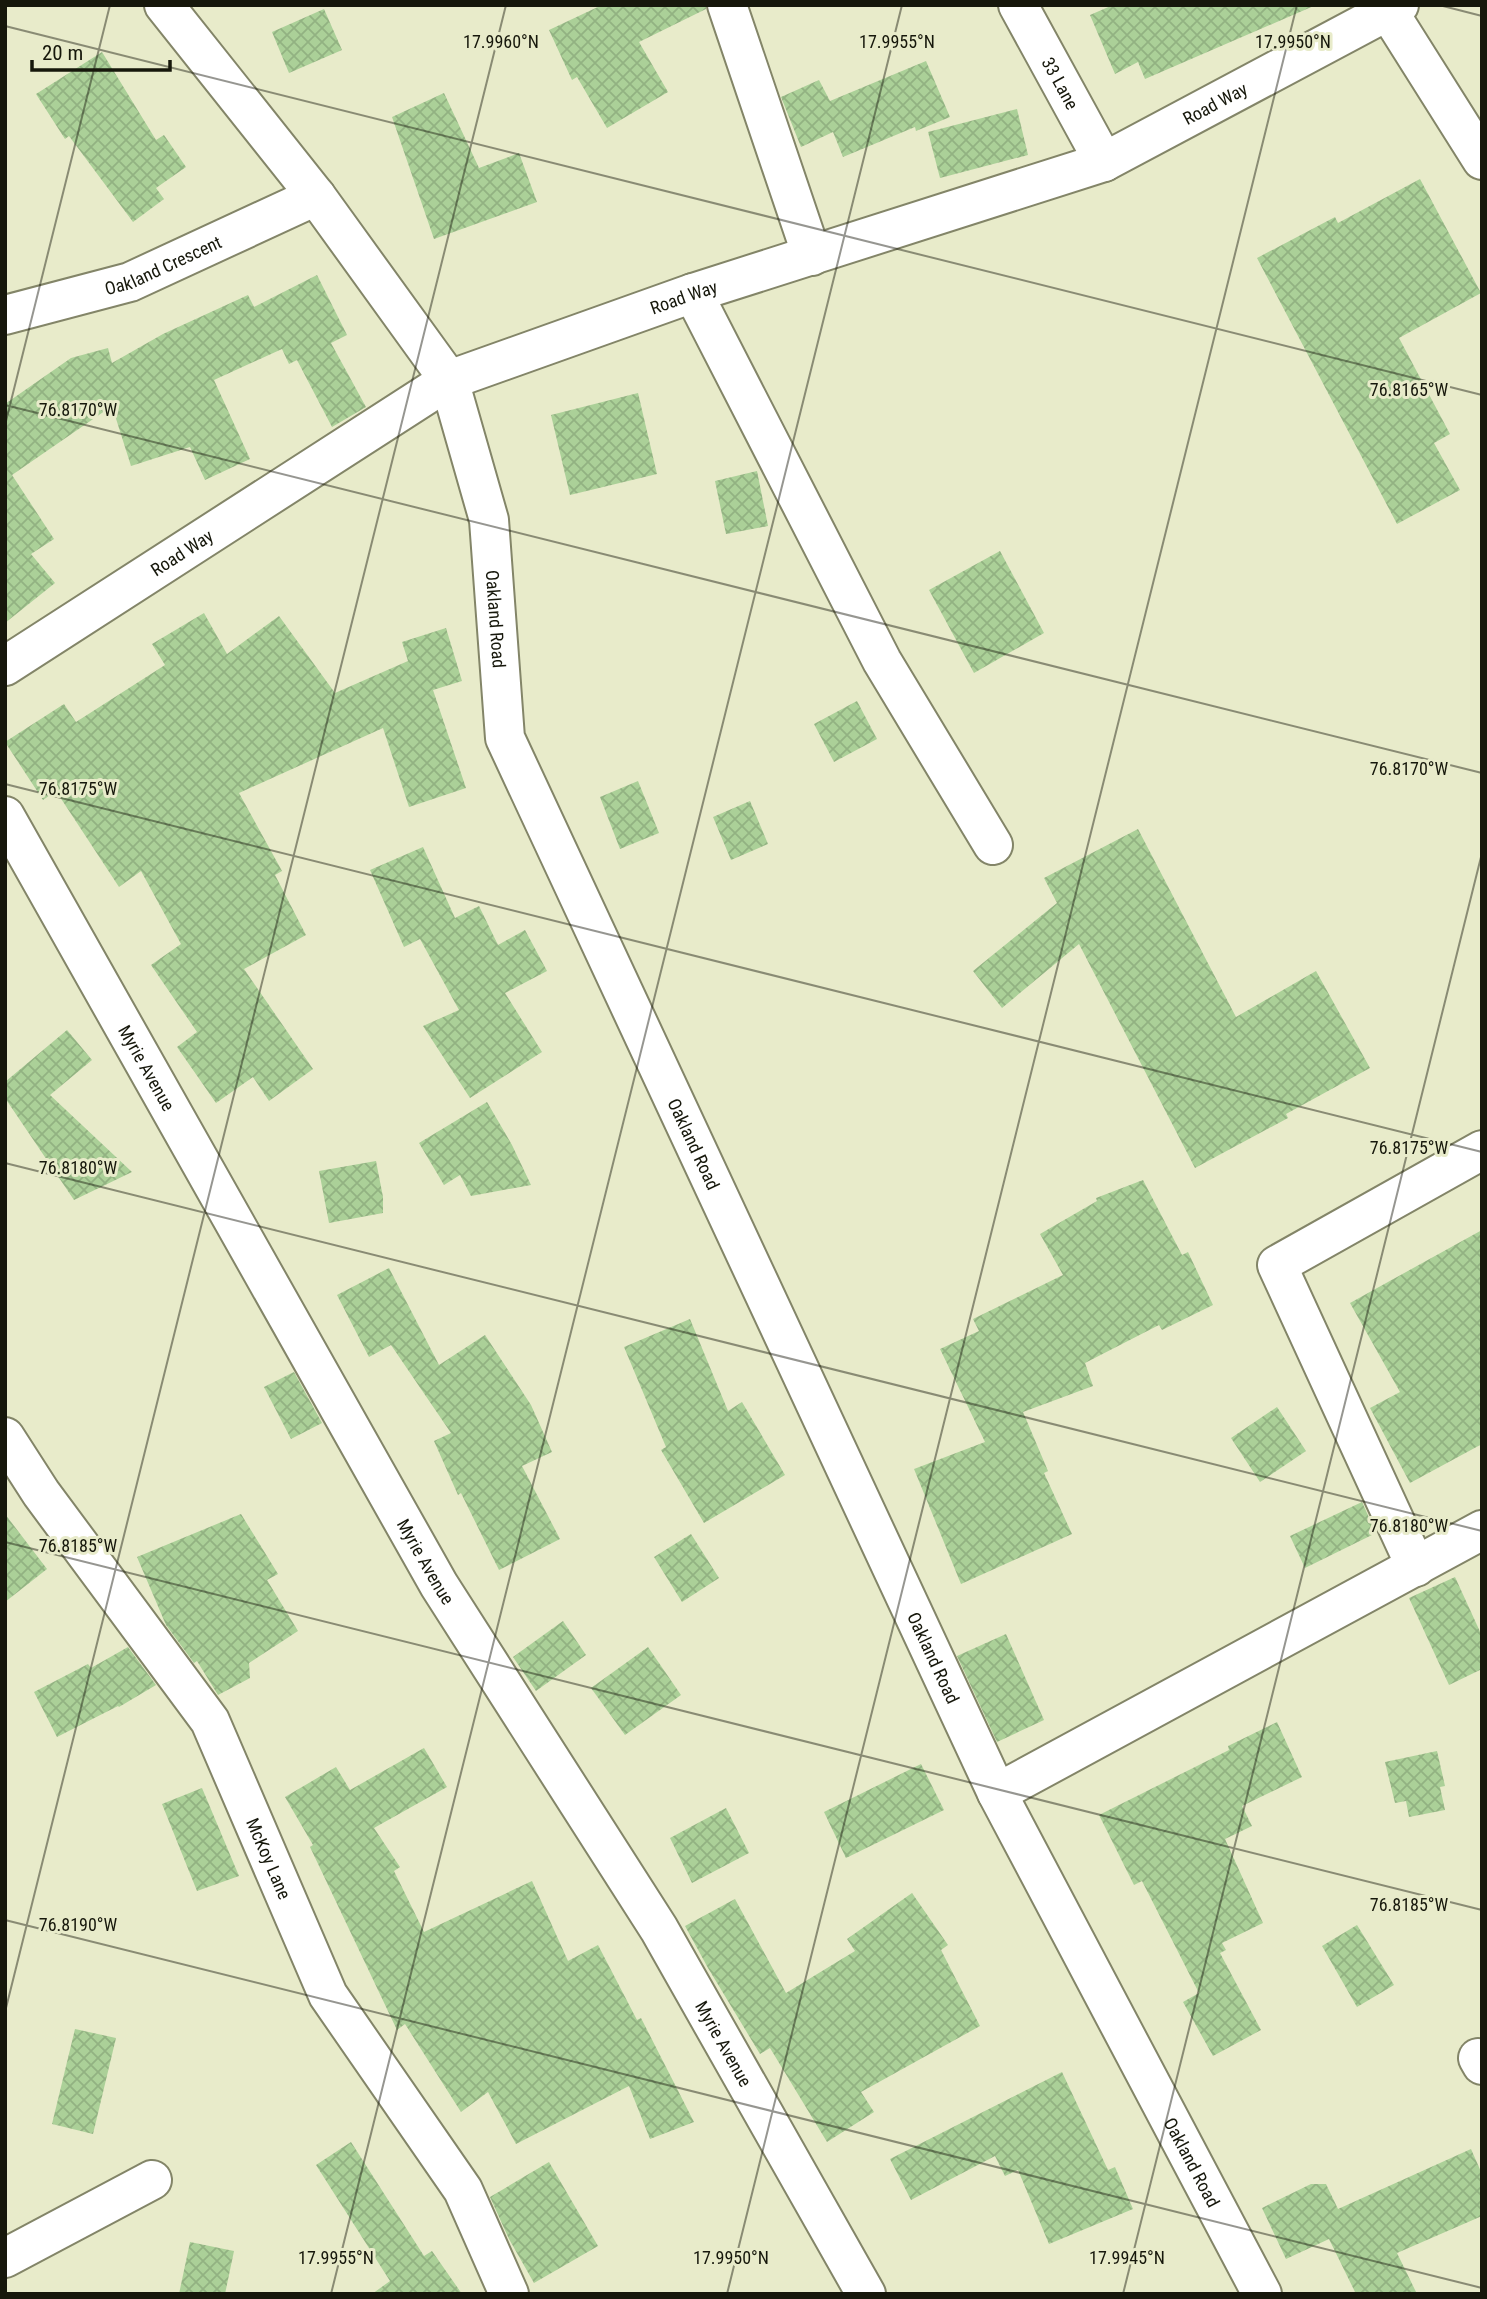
<svg xmlns="http://www.w3.org/2000/svg" width="1487" height="2299" font-family="'Roboto Condensed',sans-serif">
  <style>
    .building { fill: url(#building-cross-hatch) }
    .lines { fill: none; stroke-linecap: round; stroke-linejoin: round }
    .minor-casing { stroke: #838568; stroke-width: 42 }
    .minor { stroke: #fff; stroke-width: 38 }
    .ticks { fill: none; stroke: #16170b; stroke-width: 2; stroke-opacity: 0.45 }
    .labels { text-anchor: middle; dominant-baseline: central; stroke-width: 6; stroke-linejoin: round; paint-order: stroke }
    .street-label { font-size: 18px; fill: #16170b; stroke: #e8ebca }
    .ticks-label { font-size: 18px; text-anchor: middle; fill: #16170b; stroke: #e8ebca; stroke-width: 6; stroke-linejoin: round; paint-order: stroke }
  </style>
  <defs>
    <pattern id="building-cross-hatch" width="8" height="8" patternUnits="userSpaceOnUse" patternTransform="scale(1.75)"><rect width="8" height="8" fill="#abd098"/><path d="M0 0l8 8M0 8l8-8" fill="none" stroke="#92b282"/></pattern>
  </defs>
  <rect width="100%" height="100%" fill="#e8ebca"/>
  <g class="building">
    <polygon points="602,5 706,5 706,9 639,42 668,92 607,128 577,77 572,80 549,30"/>
    <polygon points="1113,5 1316,5 1145,79 1138,62 1115,74 1090,15"/>
    <polygon points="324,9 342,50 289,73 272,32"/>
    <polygon points="102,52 156,140 164,135 186,167 156,188 164,199 133,222 69,136 65,139 36,94"/>
    <polygon points="926,61 950,117 916,131 915,127 843,157 833,132 801,147 781,97 819,80 830,101"/>
    <polygon points="444,93 479,168 519,153 537,202 434,239 392,117"/>
    <polygon points="1017,109 1028,155 940,178 928,132"/>
    <polygon points="1420,179 1481,293 1399,338 1450,434 1434,443 1460,490 1397,524 1257,258 1335,217 1338,223"/>
    <polygon points="317,275 347,335 331,343 366,407 332,427 297,360 289,364 282,349 214,380 250,459 205,480 190,447 131,466 112,406 12,475 54,539 31,554 55,583 5,623 5,404 71,358 108,348 112,363 163,334 248,295 254,307"/>
    <polygon points="638,393 657,474 570,495 551,415"/>
    <polygon points="757,471 768,526 726,534 715,481"/>
    <polygon points="1000,551 1044,633 974,673 929,590"/>
    <polygon points="204,613 227,654 279,616 335,693 408,661 402,642 446,628 462,681 433,690 466,788 409,807 383,728 239,793 282,871 275,875 306,935 244,969 313,1069 269,1101 253,1077 216,1103 177,1047 197,1032 151,965 181,944 141,871 119,887 56,791 43,800 5,742 64,704 76,722 165,665 152,644"/>
    <polygon points="857,701 877,739 834,762 814,724"/>
    <polygon points="638,781 659,833 620,849 600,797"/>
    <polygon points="750,801 768,844 731,860 713,817"/>
    <polygon points="1138,829 1236,1017 1316,971 1370,1068 1286,1114 1288,1118 1195,1168 1079,944 1002,1008 973,971 1057,903 1044,878"/>
    <polygon points="423,847 455,918 479,906 498,945 525,930 547,971 505,993 542,1052 470,1098 423,1026 459,1010 420,939 404,947 370,870"/>
    <polygon points="67,1030 92,1060 50,1095 132,1172 74,1200 5,1098 5,1082"/>
    <polygon points="487,1102 512,1145 531,1185 471,1196 460,1175 444,1185 419,1143"/>
    <polygon points="376,1161 383,1197 383,1213 329,1223 319,1171"/>
    <polygon points="1143,1180 1182,1255 1188,1252 1213,1305 1162,1330 1159,1325 1085,1363 1093,1386 1023,1412 1048,1471 1044,1473 1072,1534 961,1584 914,1469 985,1442 940,1349 979,1331 973,1319 1063,1275 1040,1234 1097,1201 1096,1198"/>
    <polygon points="1482,1230 1482,1444 1410,1483 1370,1408 1400,1392 1350,1303"/>
    <polygon points="389,1268 439,1365 485,1335 531,1405 552,1452 522,1466 560,1539 499,1570 461,1493 458,1495 434,1441 451,1433 391,1345 369,1357 337,1295"/>
    <polygon points="690,1319 728,1411 742,1402 785,1475 704,1523 661,1450 666,1447 624,1347"/>
    <polygon points="294,1372 322,1423 291,1439 264,1387"/>
    <polygon points="1277,1407 1306,1451 1260,1482 1231,1438"/>
    <polygon points="1362,1502 1376,1533 1305,1568 1290,1536"/>
    <polygon points="5,1514 47,1569 5,1602"/>
    <polygon points="241,1514 278,1574 267,1580 298,1631 249,1663 250,1678 218,1695 197,1661 194,1663 166,1625 137,1557"/>
    <polygon points="691,1534 719,1578 682,1602 654,1557"/>
    <polygon points="1455,1577 1482,1636 1482,1669 1449,1685 1409,1598"/>
    <polygon points="563,1621 586,1655 536,1691 513,1657"/>
    <polygon points="1006,1634 1044,1720 997,1742 957,1656"/>
    <polygon points="128,1647 156,1685 119,1707 118,1706 57,1737 34,1692 88,1664 91,1668"/>
    <polygon points="648,1647 681,1695 625,1735 591,1688"/>
    <polygon points="1277,1722 1302,1777 1242,1806 1252,1826 1225,1839 1263,1923 1222,1943 1226,1950 1220,1953 1261,2030 1213,2056 1183,2002 1199,1993 1142,1881 1134,1885 1099,1815 1229,1750 1228,1746"/>
    <polygon points="424,1748 447,1787 374,1828 400,1867 394,1871 424,1932 532,1881 568,1961 598,1945 637,2020 641,2018 694,2122 650,2139 629,2086 516,2144 488,2092 461,2112 405,2024 397,2030 310,1847 313,1845 285,1797 336,1767 350,1790"/>
    <polygon points="1437,1751 1445,1786 1440,1787 1445,1810 1409,1817 1406,1801 1395,1803 1385,1762"/>
    <polygon points="921,1764 944,1810 846,1858 824,1812"/>
    <polygon points="202,1788 239,1876 197,1891 162,1804"/>
    <polygon points="726,1808 749,1853 692,1883 670,1838"/>
    <polygon points="912,1893 948,1945 941,1950 980,2026 861,2092 874,2112 827,2142 770,2048 760,2054 708,1968 685,1926 735,1899 786,1993 855,1951 847,1939"/>
    <polygon points="1357,1925 1394,1985 1357,2007 1322,1946"/>
    <polygon points="75,2029 116,2038 93,2134 52,2124"/>
    <polygon points="1062,2072 1108,2170 1115,2167 1133,2209 1049,2244 1018,2170 1005,2176 995,2156 911,2200 890,2159"/>
    <polygon points="351,2142 424,2256 432,2251 462,2294 372,2294 390,2281 316,2165"/>
    <polygon points="1471,2149 1482,2174 1482,2216 1397,2253 1417,2294 1356,2294 1329,2239 1286,2259 1262,2208 1311,2184 1326,2184 1338,2209"/>
    <polygon points="549,2162 598,2246 534,2283 509,2239 490,2197"/>
    <polygon points="190,2242 234,2251 225,2294 179,2294"/>
  </g>
  <g class="lines">
    <g class="minor-casing">
      <g id="minor">
        <path id="s1" d="M 164,5 L 316,196 L 449,380 L 489,520 L 505,738 L 997,1793 L 1262,2294"/>
        <polyline points="727,5 812,256"/>
        <path id="s2" d="M 1018,5 L 1104,162"/>
        <polyline points="1388,11 1482,160"/>
        <polyline points="693,293 882,661 993,845"/>
        <path id="s3" d="M 5,315 L 130,282 L 316,196"/>
        <path id="s4" d="M 5,666 L 449,380 L 693,293 L 1104,162 L 1399,5"/>
        <path id="s5" d="M 5,816 L 439,1585 L 659,1929 L 866,2294"/>
        <path id="s6" d="M 5,1437 L 41,1493 L 210,1721 L 328,1995 L 463,2190 L 509,2294"/>
        <polyline points="1416,1567 1277,1265 1482,1150"/>
        <polyline points="997,1793 1482,1530"/>
        <polyline points="1478,2058 1482,2065"/>
        <polyline points="5,2258 152,2180"/>
      </g>
    </g>
    <use href="#minor" class="minor"/>
  </g>
  <path class="ticks" d="M 1439,5 L 1482,16M 5,26 L 1482,395M 5,405 L 1482,773M 5,425 L 110,5M 5,784 L 1482,1152M 5,1163 L 1482,1531M 5,1542 L 1482,1910M 5,1920 L 1482,2288M 5,2012 L 506,5M 331,2294 L 902,5M 727,2294 L 1297,5M 1123,2294 L 1482,853"/>
  <g class="labels">
    <g class="street-label">
      <text stroke="none"><textPath href="#s2" startOffset="89">33 Lane</textPath></text>
      <text stroke="none"><textPath href="#s4" startOffset="1344">Road Way</textPath></text>
      <text stroke="none"><textPath href="#s3" startOffset="166">Oakland Crescent</textPath></text>
      <text stroke="none"><textPath href="#s4" startOffset="777">Road Way</textPath></text>
      <text stroke="none"><textPath href="#s4" startOffset="210">Road Way</textPath></text>
      <text stroke="none"><textPath href="#s1" startOffset="716">Oakland Road</textPath></text>
      <text stroke="none"><textPath href="#s5" startOffset="289">Myrie Avenue</textPath></text>
      <text stroke="none"><textPath href="#s1" startOffset="1283">Oakland Road</textPath></text>
      <text stroke="none"><textPath href="#s5" startOffset="856">Myrie Avenue</textPath></text>
      <text stroke="none"><textPath href="#s1" startOffset="1850">Oakland Road</textPath></text>
      <text stroke="none"><textPath href="#s6" startOffset="500">McKoy Lane</textPath></text>
      <text stroke="none"><textPath href="#s5" startOffset="1423">Myrie Avenue</textPath></text>
      <text stroke="none"><textPath href="#s1" startOffset="2417">Oakland Road</textPath></text>
    </g>
  </g>
  <g class="ticks-label">
    <text x="501" y="48">17.9960°N</text>
    <text x="897" y="48">17.9955°N</text>
    <text x="1293" y="48">17.9950°N</text>
    <text x="1409" y="396">76.8165°W</text>
    <text x="78" y="416">76.8170°W</text>
    <text x="1409" y="775">76.8170°W</text>
    <text x="78" y="795">76.8175°W</text>
    <text x="1409" y="1154">76.8175°W</text>
    <text x="78" y="1174">76.8180°W</text>
    <text x="1409" y="1532">76.8180°W</text>
    <text x="78" y="1552">76.8185°W</text>
    <text x="1409" y="1911">76.8185°W</text>
    <text x="78" y="1931">76.8190°W</text>
    <text x="336" y="2264">17.9955°N</text>
    <text x="731" y="2264">17.9950°N</text>
    <text x="1127" y="2264">17.9945°N</text>
  </g>
  <rect width="1487" height="2299" fill="none" stroke="#16170b" stroke-width="14"/>
  <path d="M32 60v10h138v-10" fill="none" stroke="#16170b" stroke-width="3.5"/>
  <text x="42" y="60" font-size="21" fill="#16170b" stroke="#e8ebca" stroke-width="5" paint-order="stroke">20 m</text>
</svg>
